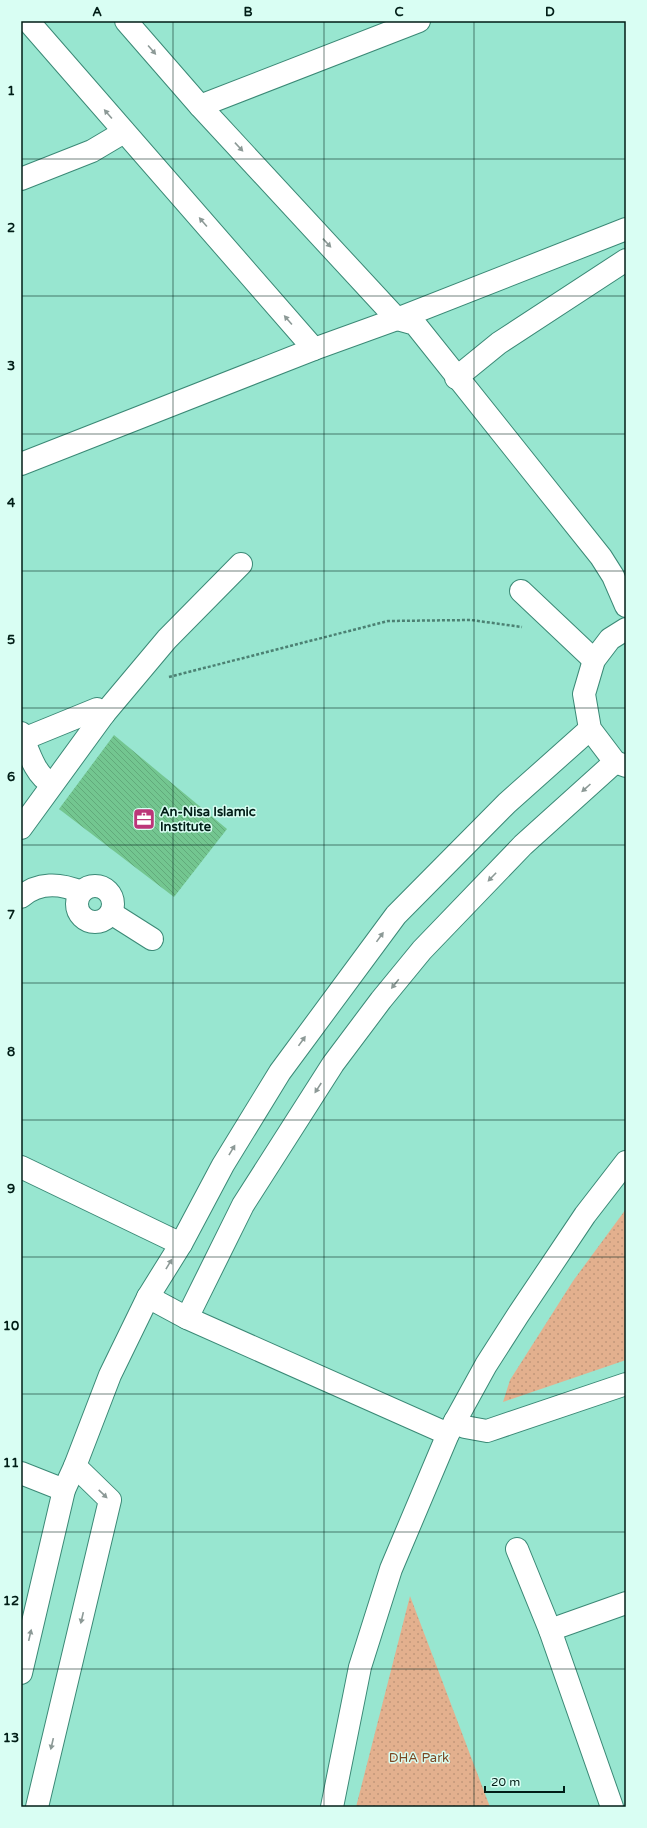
<svg xmlns="http://www.w3.org/2000/svg" width="647" height="1828" font-family="'Varela Round',sans-serif">
  <style>
    .park { fill: url(#park-dots) }
    .building { fill: url(#building-back-hatch) }
    .lines { fill: none; stroke-linecap: round; stroke-linejoin: round }
    .minor-casing { stroke: #3b8976; stroke-width: 24 }
    .tertiary-casing { stroke: #3b8976; stroke-width: 24 }
    .path { stroke: #4c8173; stroke-width: 2.5; stroke-dasharray: 3 2; stroke-linecap: butt }
    .minor { stroke: #fff; stroke-width: 22 }
    .tertiary { stroke: #fff; stroke-width: 22 }
    .oneway { fill: #8c9996 }
    .grid { fill: none; stroke: #001d16; stroke-width: 1; stroke-opacity: 0.55 }
    .labels { text-anchor: middle; dominant-baseline: central; stroke-width: 3; stroke-linejoin: round; paint-order: stroke }
    .poi-label { font-size: 13px; font-weight: bold; fill: #001d16; stroke: #d9fef3; text-anchor: start }
    .park-label { font-size: 13px; fill: #7a4722; stroke: #d9fef3 }
    .neatline { fill: none; stroke: #001d16; stroke-width: 1.5 }
    .grid-label { font-size: 13px; text-anchor: middle; font-weight: bold; fill: #001d16 }
  </style>
  <defs>
    <pattern id="park-dots" width="8" height="8" patternUnits="userSpaceOnUse"><rect width="8" height="8" fill="#e3b08e"/><path d="M2 2h.1M6 6h.1" fill="none" stroke="#c1977a" stroke-width="1.8" stroke-linecap="round"/></pattern>
    <pattern id="building-back-hatch" width="6" height="6" patternUnits="userSpaceOnUse"><rect width="6" height="6" fill="#73c690"/><path d="M-1 5l2 2M0 0l6 6M5-1l2 2" fill="none" stroke="#62aa7b"/></pattern>
  </defs>
  <rect width="100%" height="100%" fill="#98e6d0"/>
  <g class="park">
    <polygon points="626,1209 626,1360 503,1402 510,1380 573,1281"/>
    <polygon points="410,1596 490,1807 356,1807"/>
  </g>
  <polygon class="building" points="114,735 227,829 174,897 59,809"/>
  <g class="lines">
    <g class="minor-casing">
      <g id="minor">
        <polyline points="200,106 419,21"/>
        <polyline points="21,179 92,151 124,132"/>
        <polyline points="397,319 626,229"/>
        <polyline points="456,378 499,343 626,260"/>
        <polyline points="21,464 314,349"/>
        <path d="M 21,733 C 28,750 35,776 52,784"/>
        <polyline points="21,740 97,709 104,714"/>
        <polyline points="21,828 104,714 167,639 241,564"/>
        <circle cx="95" cy="904" r="18"/>
        <path d="M 21,897 C 38,882 60,883 81,892"/>
        <polyline points="111,913 152,939"/>
        <polyline points="21,1167 181,1244"/>
        <polyline points="187,1318 448,1434"/>
        <polyline points="455,1421 465,1427 487,1431 626,1384"/>
        <polyline points="21,1473 64,1490"/>
        <polyline points="517,1549 550,1630 612,1807"/>
        <polyline points="550,1630 626,1603"/>
        <polyline points="332,1807 360,1667 391,1569 448,1434 486,1365 518,1315 585,1215 626,1162"/>
      </g>
    </g>
    <g class="tertiary-casing">
      <g id="tertiary">
        <polyline points="28,21 314,349 397,319"/>
        <polyline points="126,21 200,106 397,319 415,324 601,557 613,576 626,606"/>
        <polyline points="521,591 594,660"/>
        <polyline points="626,629 610,639 594,660 584,694 590,729 615,762 626,766"/>
        <polyline points="148,1297 187,1318 243,1205 333,1064 381,1000 422,950 523,845 615,762"/>
        <polyline points="21,1673 64,1490 75,1466 110,1375 148,1297 181,1244 223,1165 280,1072 396,915 507,803 590,729"/>
        <polyline points="37,1807 110,1500 75,1466"/>
      </g>
    </g>
    <polyline class="path" points="169,677 388,621 471,620 522,627"/>
    <use href="#minor" class="minor"/>
    <use href="#tertiary" class="tertiary"/>
  </g>
  <defs><path id="oneway-solid" d="M-6-.8H1V-3.2L6.5 0L1 3.2V.8H-6Z"/></defs>
  <g class="oneway">
    <use href="#oneway-solid" transform="translate(152 50) rotate(49)"/>
    <use href="#oneway-solid" transform="translate(108 114) rotate(-131)"/>
    <use href="#oneway-solid" transform="translate(239 147) rotate(47)"/>
    <use href="#oneway-solid" transform="translate(203 222) rotate(-131)"/>
    <use href="#oneway-solid" transform="translate(327 243) rotate(47)"/>
    <use href="#oneway-solid" transform="translate(288 320) rotate(-131)"/>
    <use href="#oneway-solid" transform="translate(586 788) rotate(138)"/>
    <use href="#oneway-solid" transform="translate(492 877) rotate(134)"/>
    <use href="#oneway-solid" transform="translate(380 937) rotate(-54)"/>
    <use href="#oneway-solid" transform="translate(395 984) rotate(129)"/>
    <use href="#oneway-solid" transform="translate(302 1041) rotate(-54)"/>
    <use href="#oneway-solid" transform="translate(318 1088) rotate(123)"/>
    <use href="#oneway-solid" transform="translate(232 1150) rotate(-59)"/>
    <use href="#oneway-solid" transform="translate(169 1264) rotate(-59)"/>
    <use href="#oneway-solid" transform="translate(103 1494) rotate(44)"/>
    <use href="#oneway-solid" transform="translate(82 1618) rotate(103)"/>
    <use href="#oneway-solid" transform="translate(30 1635) rotate(-77)"/>
    <use href="#oneway-solid" transform="translate(52 1744) rotate(103)"/>
  </g>
  <path class="grid" d="M 173,21 L 173,1807M 324,21 L 324,1807M 474,21 L 474,1807M 21,159 L 626,159M 21,296 L 626,296M 21,434 L 626,434M 21,571 L 626,571M 21,708 L 626,708M 21,845 L 626,845M 21,983 L 626,983M 21,1120 L 626,1120M 21,1257 L 626,1257M 21,1394 L 626,1394M 21,1532 L 626,1532M 21,1669 L 626,1669"/>
  <defs>
    <g id="office-square" transform="scale(1.15)"><rect x="-9" y="-9" width="18" height="18" rx="4" fill="#bc3679" stroke="#d9fef3"/><path d="M-6-3h4V-5.5h4V-3h4V5H-6ZM-1-4.5V-3h2v-1.5ZM-6 0V1H6V0Z" fill="#fff"/></g>
  </defs>
  <g fill-rule="evenodd">
    <use href="#office-square" x="144" y="819"/>
  </g>
  <g class="labels">
    <g class="poi-label">
      <text x="160" y="812">An-Nisa Islamic<tspan x="160" dy="15">Institute</tspan></text>
    </g>
    <g class="park-label">
      <text x="419" y="1758">DHA Park</text>
    </g>
  </g>
  <rect width="647" height="1828" fill="none" stroke="#d9fef3" stroke-width="44"/>
  <path d="M485 1786v6h79v-6" fill="none" stroke="#001d16" stroke-width="2"/>
  <text x="491" y="1786" font-size="12" fill="#001d16" stroke="#d9fef3" stroke-width="3" paint-order="stroke">20 m</text>
  <rect x="22" y="22" width="603" height="1784" class="neatline"/>
  <g class="grid-label">
    <text x="97" y="16">A</text>
    <text x="248" y="16">B</text>
    <text x="399" y="16">C</text>
    <text x="550" y="16">D</text>
    <text x="11" y="95">1</text>
    <text x="11" y="232">2</text>
    <text x="11" y="370">3</text>
    <text x="11" y="507">4</text>
    <text x="11" y="644">5</text>
    <text x="11" y="781">6</text>
    <text x="11" y="919">7</text>
    <text x="11" y="1056">8</text>
    <text x="11" y="1193">9</text>
    <text x="11" y="1330">10</text>
    <text x="11" y="1467">11</text>
    <text x="11" y="1605">12</text>
    <text x="11" y="1742">13</text>
  </g>
</svg>
